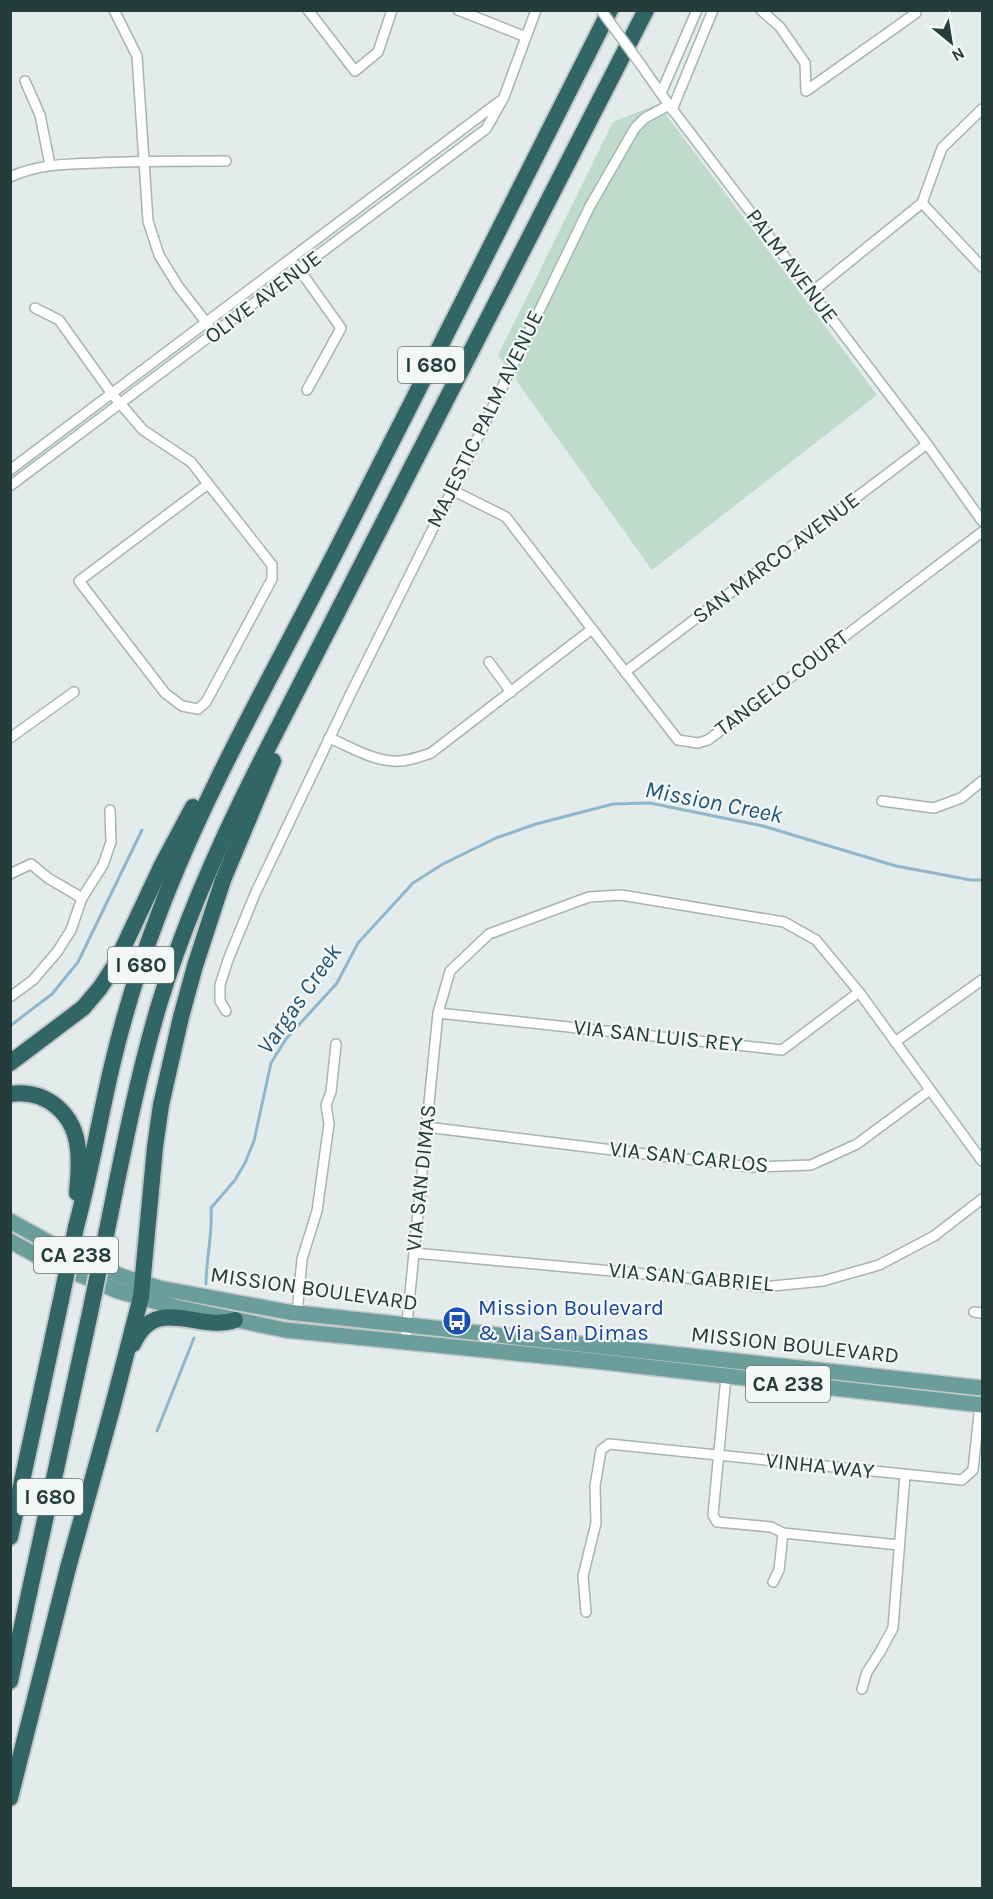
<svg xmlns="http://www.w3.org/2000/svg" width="993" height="1899" font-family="Karla,sans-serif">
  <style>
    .green { fill: #bedbcc }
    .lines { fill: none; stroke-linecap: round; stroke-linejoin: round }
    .stream { stroke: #90b6cc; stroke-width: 3 }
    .street-casing { stroke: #a6b4b2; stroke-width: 12 }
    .primary-casing { stroke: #c2c8c8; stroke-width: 18 }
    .highway-casing { stroke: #c2c8c8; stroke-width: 20 }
    .street { stroke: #fff; stroke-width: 9 }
    .primary { stroke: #6b9e9b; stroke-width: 15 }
    .highway { stroke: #326565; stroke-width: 16 }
    .street-bridge-casing { stroke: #a6b4b2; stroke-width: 12; stroke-linecap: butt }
    .highway-bridge-casing { stroke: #c2c8c8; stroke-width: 20; stroke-linecap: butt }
    .street-bridge { stroke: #fff; stroke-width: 9 }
    .highway-bridge { stroke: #326565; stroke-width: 16 }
    .labels { text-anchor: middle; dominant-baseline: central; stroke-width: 4.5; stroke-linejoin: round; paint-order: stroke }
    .shield { fill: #f3f8f7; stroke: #627473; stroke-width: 1.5 }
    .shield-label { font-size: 21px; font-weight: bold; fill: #243c3a }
    .street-label { font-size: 22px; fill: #243c3a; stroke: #f3f8f7 }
    .transit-label { font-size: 22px; fill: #164399; stroke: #f3f8f7; text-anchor: start }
    .water-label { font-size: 24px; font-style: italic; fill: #235473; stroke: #f3f8f7 }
  </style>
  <rect width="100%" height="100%" fill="#e3ecea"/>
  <polygon class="green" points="658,104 877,395 652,570 498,355 613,122"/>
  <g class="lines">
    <g class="stream">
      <polyline points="10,1026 52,994 78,962 142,830"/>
      <path d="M 206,1284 C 206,1258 213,1233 211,1208 L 235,1180 L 245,1163 L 254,1141 L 271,1063 L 286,1039 L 337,983 L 358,943 L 413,883 L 443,864 L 496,838 L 536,824 L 613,804 L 650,803 L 763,826 L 896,866 L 971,880 L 982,880"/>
      <polyline points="157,1431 194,1338"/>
    </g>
    <g class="street-casing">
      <g id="street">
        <polyline points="114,10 137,56 148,221 159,255 178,286 209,326"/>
        <polyline points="308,10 355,71 378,52 392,10"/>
        <polyline points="458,10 526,37"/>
        <polyline points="761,10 780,27 805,63 806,91 916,13 914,10"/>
        <polyline points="641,65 669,105 927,444 982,521"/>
        <polyline points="25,81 40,115 50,165"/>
        <polyline points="661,93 697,10"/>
        <polyline points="672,110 713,10"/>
        <path d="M 10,177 C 38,164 67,164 96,163 C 139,161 182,161 226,161"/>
        <polyline points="922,203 982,267"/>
        <polyline points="296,265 341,328 307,390"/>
        <polyline points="812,292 922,203 942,148 982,109"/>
        <polyline points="35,308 59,320 112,394 143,430 191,462 272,565 272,579 206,702 198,709 182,706 165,693 79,581 208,484"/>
        <polyline points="10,470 500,101"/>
        <polyline points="10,486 486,129 504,97 536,10"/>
        <polyline points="452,490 506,517 592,629"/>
        <polyline points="489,662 511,692"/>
        <polyline points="625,672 927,444"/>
        <polyline points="10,738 74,692"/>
        <path d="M 329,738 C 349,746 371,760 393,761 C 406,762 419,757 431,753 L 592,629 L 678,740 L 698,743 L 708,740 L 982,532"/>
        <polyline points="882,801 934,808 961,798 982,781"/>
        <polyline points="10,874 31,864 48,878 82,898"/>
        <polyline points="10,997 33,980 57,952 71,930 82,898 103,865 111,842 110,810"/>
        <polyline points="226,1011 220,1001 220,985 228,960 255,894 351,693 466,462 590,206 635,128 645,118 669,105"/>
        <polyline points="438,1013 782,1050 859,992"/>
        <polyline points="895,1042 982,980"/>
        <polyline points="426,1127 751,1167 811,1165 857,1144 930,1090"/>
        <polyline points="414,1253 678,1277 762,1287 823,1281 879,1265 934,1236 982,1199"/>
        <polyline points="974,1312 982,1313"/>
        <polyline points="297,1314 302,1259 317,1211 329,1124 326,1105 331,1092 336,1044"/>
        <polyline points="405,1343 438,1013 450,971 489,934 589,897 621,895 784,922 816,940 859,992 982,1161"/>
        <polyline points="726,1377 713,1515 717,1522 771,1527 783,1533 899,1545"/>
        <polyline points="773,1582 779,1570 783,1533"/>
        <polyline points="586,1612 583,1576 596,1523 595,1486 601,1450 609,1444 962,1480 973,1470 980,1405"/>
        <polyline points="862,1689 867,1672 880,1652 893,1628 905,1475"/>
      </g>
    </g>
    <g class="primary-casing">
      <g id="primary">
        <polyline points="10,1221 50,1243 121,1276 159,1288 288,1312 982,1388"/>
        <polyline points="10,1241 43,1259 118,1291 175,1307 285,1330 594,1361 982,1405"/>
      </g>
    </g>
    <g class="highway-casing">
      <g id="highway">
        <polyline points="10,1063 83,1008 100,988 115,965 162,865 193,807"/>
        <path d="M 10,1094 C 47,1089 75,1114 78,1150 C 80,1164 78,1179 77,1193"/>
        <path d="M 76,1227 C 90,1175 99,1122 111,1070 C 123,1018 139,966 158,916 C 205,791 273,674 334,555 C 427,374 517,192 610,10"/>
        <path d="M 105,1240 C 121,1162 136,1082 159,1005 C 184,922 220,842 259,765 L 646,10"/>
        <path d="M 133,1344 C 156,1293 198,1333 235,1320"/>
        <polyline points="10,1537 61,1300"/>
        <polyline points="10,1681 90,1313"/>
        <polyline points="10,1798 68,1568 112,1409 141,1297 155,1147 161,1105 181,1017 195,966 223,880 273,761"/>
      </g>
    </g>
    <use href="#street" class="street"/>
    <use href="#primary" class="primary"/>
    <use href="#highway" class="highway"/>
    <g class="street-bridge-casing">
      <polyline id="street-bridge" points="601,10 641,65"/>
    </g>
    <g class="highway-bridge-casing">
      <g id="highway-bridge">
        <polyline points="61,1300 76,1227"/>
        <polyline points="90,1313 105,1240"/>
      </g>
    </g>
    <use href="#street-bridge" class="street-bridge"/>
    <use href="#highway-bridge" class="highway-bridge"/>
  </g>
  <defs>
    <g id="bus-disc" transform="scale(1.5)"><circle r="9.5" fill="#1a4fb4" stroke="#f3f8f7"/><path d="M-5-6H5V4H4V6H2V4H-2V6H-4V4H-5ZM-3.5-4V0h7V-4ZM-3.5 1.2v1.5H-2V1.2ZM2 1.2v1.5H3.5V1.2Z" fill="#fff"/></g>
  </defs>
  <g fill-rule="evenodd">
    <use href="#bus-disc" x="457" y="1321"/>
  </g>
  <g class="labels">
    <g class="shield">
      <rect x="398" y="347" width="66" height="36" rx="4.5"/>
      <rect x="108" y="947" width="66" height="36" rx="4.5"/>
      <rect x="34" y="1237" width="84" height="36" rx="4.5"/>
      <rect x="746" y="1366" width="84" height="36" rx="4.5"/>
      <rect x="17" y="1479" width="66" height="36" rx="4.5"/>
    </g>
    <g class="shield-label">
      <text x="431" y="365">I 680</text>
      <text x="141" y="965">I 680</text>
      <text x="76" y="1255">CA 238</text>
      <text x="788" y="1384">CA 238</text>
      <text x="50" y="1497">I 680</text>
    </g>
    <g class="street-label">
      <text transform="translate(792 266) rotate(53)">PALM AVENUE</text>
      <text transform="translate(263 297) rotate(-37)">OLIVE AVENUE</text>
      <text transform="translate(485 419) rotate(-64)">MAJESTIC PALM AVENUE</text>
      <text transform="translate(776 558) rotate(-37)">SAN MARCO AVENUE</text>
      <text transform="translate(782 683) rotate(-37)">TANGELO COURT</text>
      <text transform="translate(658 1036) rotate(6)">VIA SAN LUIS REY</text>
      <text transform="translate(689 1157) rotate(6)">VIA SAN CARLOS</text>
      <text transform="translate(421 1178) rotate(-84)">VIA SAN DIMAS</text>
      <text transform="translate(691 1277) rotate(5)">VIA SAN GABRIEL</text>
      <text transform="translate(314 1289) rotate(8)">MISSION BOULEVARD</text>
      <text transform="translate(795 1345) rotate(6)">MISSION BOULEVARD</text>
      <text transform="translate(820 1466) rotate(6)">VINHA WAY</text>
    </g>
    <g class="transit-label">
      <text x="478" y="1308">Mission Boulevard<tspan x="478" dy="25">&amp; Via San Dimas</tspan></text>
    </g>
    <g class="water-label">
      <text transform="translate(714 802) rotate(11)">Mission Creek</text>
      <text transform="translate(299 999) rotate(-55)">Vargas Creek</text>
    </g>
  </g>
  <rect width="993" height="1899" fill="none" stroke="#243c3a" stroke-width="24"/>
  <g transform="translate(951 42) rotate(150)" stroke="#f3f8f7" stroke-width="4.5" paint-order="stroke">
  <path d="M0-4.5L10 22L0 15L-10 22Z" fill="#243c3a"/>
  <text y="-9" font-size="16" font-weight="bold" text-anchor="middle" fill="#243c3a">N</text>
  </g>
</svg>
